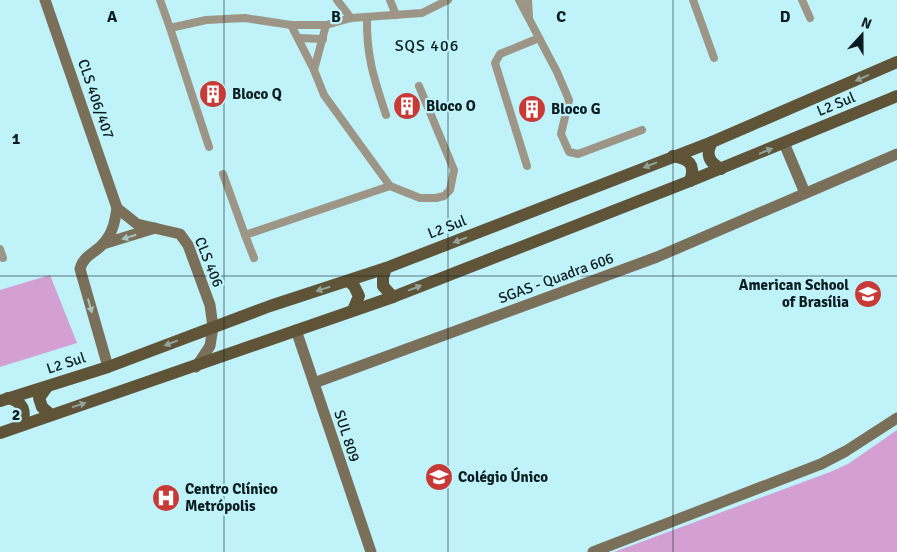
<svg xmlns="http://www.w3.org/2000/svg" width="897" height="552" font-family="Signika,sans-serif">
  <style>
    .green { fill: #d4a0d4 }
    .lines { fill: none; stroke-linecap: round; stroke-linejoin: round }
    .street { stroke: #9d9687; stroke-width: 8 }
    .secondary { stroke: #7a6f59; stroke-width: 11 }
    .primary { stroke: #605438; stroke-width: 12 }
    .oneway { fill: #90a398 }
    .oneway2 { fill: #a7c4c1 }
    .grid { fill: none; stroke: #081c1f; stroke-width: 1; stroke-opacity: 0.55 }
    .labels { text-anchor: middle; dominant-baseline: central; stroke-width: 4.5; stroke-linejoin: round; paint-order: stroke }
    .poi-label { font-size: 15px; font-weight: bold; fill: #081c1f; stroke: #bff2f9; text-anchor: start }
    .street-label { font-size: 15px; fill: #081c1f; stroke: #bff2f9 }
    .neighbourhood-label { font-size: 16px; letter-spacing: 1px; fill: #081c1f; stroke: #bff2f9 }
    .grid-label { font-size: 16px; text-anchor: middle; font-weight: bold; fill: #081c1f; stroke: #bff2f9; stroke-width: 4.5; stroke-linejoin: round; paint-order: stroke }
  </style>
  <rect width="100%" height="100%" fill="#bff2f9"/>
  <g class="green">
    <polygon points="50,275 77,343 0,367 0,290"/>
    <polygon points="897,430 897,552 614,552 830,472 848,464"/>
  </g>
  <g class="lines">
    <g class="street">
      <polyline points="160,0 170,28 206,20 245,18 291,25 326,25"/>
      <polyline points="337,0 351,18"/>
      <polyline points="390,0 396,15"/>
      <polyline points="519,0 557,72 569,100 561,134 569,152 578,154 642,130"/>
      <polyline points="528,0 529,16"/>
      <polyline points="693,0 714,58"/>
      <polyline points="802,0 810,18"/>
      <path d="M 367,17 C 366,55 374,79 386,115"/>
      <polyline points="291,25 314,70"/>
      <polyline points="170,28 209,147"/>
      <polyline points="299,38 323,39"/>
      <polyline points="419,86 454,170 450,190 444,196 436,198 420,198 390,186 324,95 314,70 326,25 351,18 422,13 448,0"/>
      <polyline points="527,166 495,63 500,54 539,38"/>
      <polyline points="223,174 245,235 390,186"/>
      <polyline points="245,235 254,258"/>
      <polyline points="0,249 3,258"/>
    </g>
    <g class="secondary">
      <polyline points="45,0 117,208 137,224 180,234 188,245 210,305 213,327 210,346 196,367"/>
      <polyline points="784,143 805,193"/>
      <polyline points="103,244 155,228"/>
      <polyline points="296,330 371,552"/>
      <path d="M 108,367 L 80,269 C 83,256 95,253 103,244 C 113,233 115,221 117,208"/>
      <polyline points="314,383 657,257 897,154"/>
      <polyline points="593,552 821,464 846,451 897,418"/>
    </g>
    <g class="primary">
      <path d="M 712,142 C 705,155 709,162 721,169"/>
      <path d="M 673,156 C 689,159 696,164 690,181"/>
      <polyline points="386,268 383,277 383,286 393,297"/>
      <polyline points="348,281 354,286 359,296 353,310"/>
      <polyline points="47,387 39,398 42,407 51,415"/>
      <path d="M 8,398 C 24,402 26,411 22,425"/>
      <polyline points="0,401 108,367 270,306 386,268 712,142 897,62"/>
      <polyline points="0,433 393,297 690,181 897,96"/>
    </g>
  </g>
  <defs><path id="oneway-solid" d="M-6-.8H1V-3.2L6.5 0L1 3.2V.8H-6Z" transform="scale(1.25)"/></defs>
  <g class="oneway">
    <use href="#oneway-solid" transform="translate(862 78) rotate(156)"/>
    <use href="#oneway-solid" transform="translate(766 151) rotate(-22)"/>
    <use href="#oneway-solid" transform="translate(650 165) rotate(159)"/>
    <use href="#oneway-solid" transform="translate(460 240) rotate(159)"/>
    <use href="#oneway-solid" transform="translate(415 288) rotate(-21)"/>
    <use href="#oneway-solid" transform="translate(323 289) rotate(162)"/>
    <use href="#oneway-solid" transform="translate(171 343) rotate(159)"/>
    <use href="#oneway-solid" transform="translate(79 405) rotate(-18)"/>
  </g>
  <g class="oneway2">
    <use href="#oneway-solid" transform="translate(129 237) rotate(163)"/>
    <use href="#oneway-solid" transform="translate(90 306) rotate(74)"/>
  </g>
  <path class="grid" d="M 224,0 L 224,552M 448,0 L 448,552M 673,0 L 673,552M 0,276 L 897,276"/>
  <defs>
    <g id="building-disc" transform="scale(1.4375)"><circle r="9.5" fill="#c93a36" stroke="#bff2f9"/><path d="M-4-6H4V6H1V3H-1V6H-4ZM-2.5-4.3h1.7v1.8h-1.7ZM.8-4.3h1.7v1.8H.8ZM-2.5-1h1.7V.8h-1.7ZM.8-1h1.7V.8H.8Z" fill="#fff"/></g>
    <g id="school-disc" transform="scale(1.4375)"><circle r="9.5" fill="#c93a36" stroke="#bff2f9"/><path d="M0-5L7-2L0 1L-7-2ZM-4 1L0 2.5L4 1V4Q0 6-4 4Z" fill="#fff"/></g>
    <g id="hospital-disc" transform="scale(1.4375)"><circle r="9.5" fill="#c93a36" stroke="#bff2f9"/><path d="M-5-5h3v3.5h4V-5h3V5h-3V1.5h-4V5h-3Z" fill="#fff"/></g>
  </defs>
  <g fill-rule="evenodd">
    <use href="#building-disc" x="213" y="94"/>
    <use href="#building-disc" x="407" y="106"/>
    <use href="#building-disc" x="532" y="109"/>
    <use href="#school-disc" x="868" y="294"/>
    <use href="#school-disc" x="439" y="477"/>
    <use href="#hospital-disc" x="166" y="498"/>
  </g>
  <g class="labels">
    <g class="poi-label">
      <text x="232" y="94">Bloco Q</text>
      <text x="426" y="106">Bloco O</text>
      <text x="551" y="109">Bloco G</text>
      <text x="849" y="285" text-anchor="end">American School<tspan x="849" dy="17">of Brasília</tspan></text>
      <text x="458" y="477">Colégio Único</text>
      <text x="185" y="489">Centro Clínico<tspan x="185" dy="17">Metrópolis</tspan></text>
    </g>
    <g class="street-label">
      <text transform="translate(96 99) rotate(71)">CLS 406/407</text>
      <text transform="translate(836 104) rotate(-22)">L2 Sul</text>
      <text transform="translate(447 227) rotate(-21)">L2 Sul</text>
      <text transform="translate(209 262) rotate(68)">CLS 406</text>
      <text transform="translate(556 278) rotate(-20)">SGAS - Quadra 606</text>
      <text transform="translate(66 363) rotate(-18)">L2 Sul</text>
      <text transform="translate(347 436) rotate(72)">SUL 809</text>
    </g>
    <g class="neighbourhood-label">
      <text x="427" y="46">SQS 406</text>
    </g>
  </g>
  <g class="grid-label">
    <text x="112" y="22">A</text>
    <text x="336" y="22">B</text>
    <text x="561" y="22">C</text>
    <text x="785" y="22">D</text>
    <text x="16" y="144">1</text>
    <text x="16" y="420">2</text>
  </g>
  <g transform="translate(862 35) rotate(21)" stroke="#bff2f9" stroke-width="4" paint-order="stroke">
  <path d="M0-4L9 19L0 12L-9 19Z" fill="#081c1f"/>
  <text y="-8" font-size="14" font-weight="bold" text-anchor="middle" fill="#081c1f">N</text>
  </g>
</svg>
